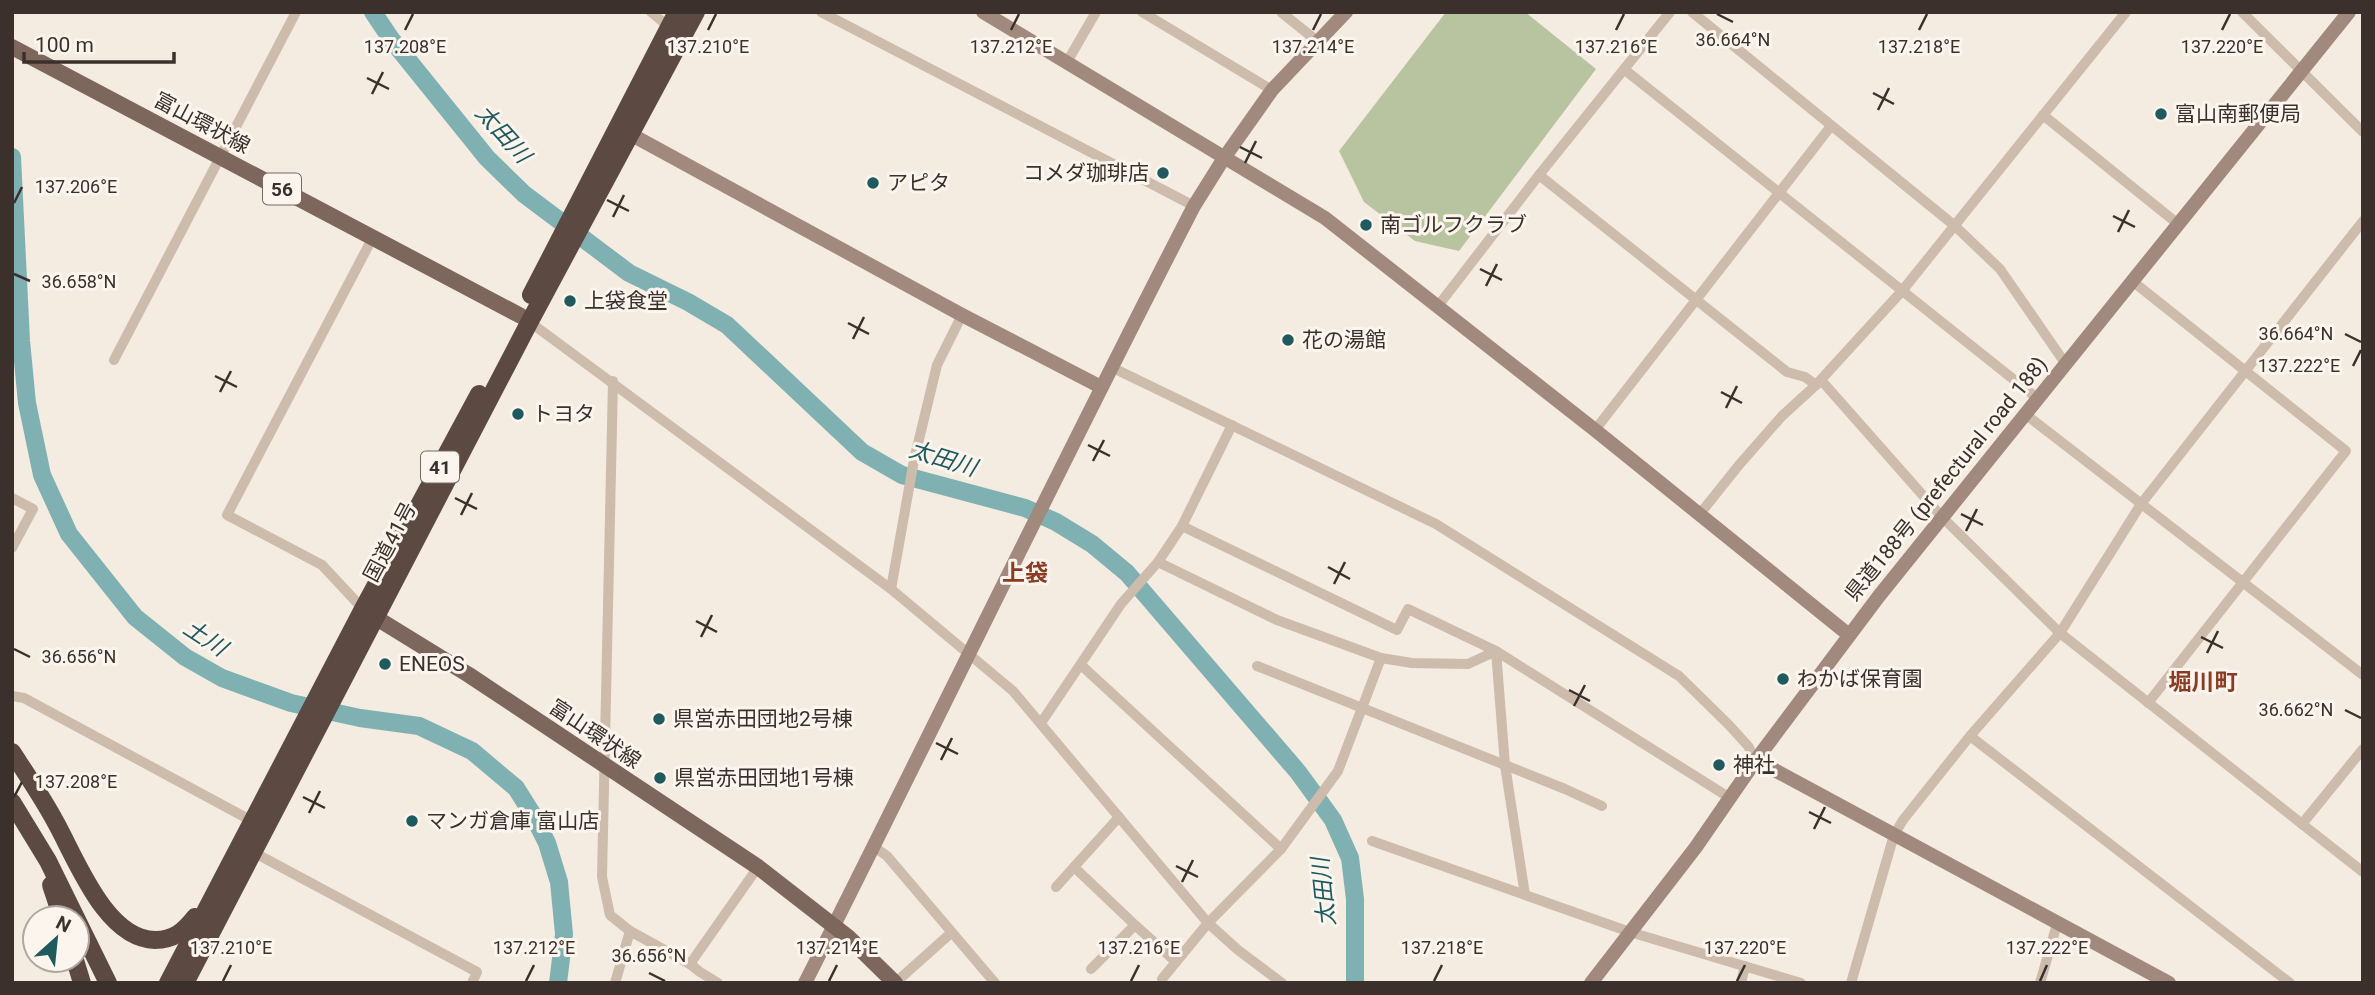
<svg xmlns="http://www.w3.org/2000/svg" width="2375" height="995" font-family="Roboto,'Noto Sans JP',sans-serif">
  <style>
    .green { fill: #b8c4a0 }
    .lines { fill: none; stroke-linecap: round; stroke-linejoin: round }
    .river { stroke: #7fb0b2; stroke-width: 18 }
    .street { stroke: #cdbbac; stroke-width: 10 }
    .secondary { stroke: #a18a7d; stroke-width: 14 }
    .primary { stroke: #7d675c; stroke-width: 16 }
    .highway { stroke: #5c4a42; stroke-width: 18 }
    .ticks { fill: none; stroke: #3b302b; stroke-width: 2.5 }
    .poi-dot { fill: #1f5a5e; stroke: #fbf5ee; stroke-width: 2.5 }
    .labels { text-anchor: middle; dominant-baseline: central; stroke-width: 6; stroke-linejoin: round; paint-order: stroke }
    .shield { fill: #fbf5ee; stroke: #756b66; stroke-width: 2 }
    .shield-label { font-size: 19px; font-weight: bold; fill: #3b302b }
    .poi-label { font-size: 21px; fill: #3b302b; stroke: #fbf5ee; text-anchor: start }
    .street-label { font-size: 21px; fill: #3b302b; stroke: #fbf5ee }
    .water-label { font-size: 23px; font-style: italic; fill: #1f5a5e; stroke: #fbf5ee }
    .neighbourhood-label { font-size: 23px; font-weight: bold; fill: #8c3b22; stroke: #fbf5ee }
    .ticks-label { font-size: 18px; text-anchor: middle; fill: #3b302b; stroke: #fbf5ee; stroke-width: 6; stroke-linejoin: round; paint-order: stroke }
  </style>
  <rect width="100%" height="100%" fill="#f4ebe1"/>
  <polygon class="green" points="1446,12 1525,12 1596,69 1459,251 1415,241 1364,202 1339,151"/>
  <g class="lines">
    <g class="river">
      <polyline points="373,12 391,39 487,158 524,194 629,273 688,302 727,325 862,452 902,475 1025,508 1056,522 1092,544 1127,573 1298,772 1333,820 1350,858 1355,899 1355,983"/>
      <polyline points="12,157 21,341 27,403 42,475 69,534 135,617 185,657 222,678 291,703 360,718 419,726 472,751 516,788 533,815 547,843 559,882 564,934 558,983"/>
    </g>
    <g class="street">
      <polyline points="651,12 669,27"/>
      <polyline points="821,12 1194,206"/>
      <polyline points="1142,12 1272,90"/>
      <polyline points="1281,12 1317,41"/>
      <polyline points="1692,12 1955,226 2000,269 2065,363"/>
      <polyline points="2242,12 2363,132"/>
      <polyline points="1067,62 1096,12"/>
      <polyline points="1625,70 2037,398"/>
      <polyline points="2043,115 2178,224"/>
      <polyline points="1539,175 1787,372 1805,377 1816,385"/>
      <polyline points="2131,280 2346,451 2148,703"/>
      <polyline points="1438,306 1539,175 1670,12"/>
      <polyline points="527,320 891,589 1013,691 1208,923 1238,950 1282,983"/>
      <polyline points="114,360 296,12"/>
      <polyline points="1111,367 1436,524 1679,676 1729,725 1748,746 1756,760"/>
      <polyline points="1821,380 1942,517 2060,633 2363,872"/>
      <polyline points="613,381 602,877 610,915 630,931 615,983"/>
      <polyline points="2025,414 2363,675"/>
      <polyline points="1595,430 1831,126"/>
      <polyline points="12,498 33,509 12,548"/>
      <polyline points="1699,515 1739,465 1782,416 1816,385 1902,291 2126,12"/>
      <polyline points="1182,526 1397,630 1408,609 1496,651 1730,798"/>
      <polyline points="1158,562 1182,526 1232,425"/>
      <polyline points="891,589 914,460 937,365 962,315"/>
      <polyline points="363,609 322,565 227,515 373,237"/>
      <polyline points="1381,658 1412,663 1468,664 1496,651 1505,765 1525,895"/>
      <polyline points="1081,665 1281,849"/>
      <polyline points="1257,666 1565,789 1602,806"/>
      <polyline points="12,696 24,698 252,821"/>
      <polyline points="1041,723 1121,604 1158,562 1277,620 1381,658 1338,771 1281,849 1208,923 1176,962"/>
      <polyline points="1970,736 2290,983"/>
      <polyline points="2302,824 2363,749"/>
      <polyline points="1372,841 1630,932 1801,983"/>
      <polyline points="873,846 887,856 995,983"/>
      <polyline points="253,852 477,972 472,983"/>
      <polyline points="1074,867 1135,925"/>
      <polyline points="1056,887 1119,817"/>
      <polyline points="630,931 690,964 758,867"/>
      <polyline points="690,964 700,972 718,983"/>
      <polyline points="1091,969 1135,925 1176,962 1162,979"/>
      <polyline points="895,983 951,933"/>
      <polyline points="1741,983 1745,966"/>
      <polyline points="1851,983 1894,835 1903,820 1970,736 2060,633 2141,504 2363,221"/>
      <polyline points="2040,983 2057,924"/>
    </g>
    <g class="secondary">
      <polyline points="983,12 1325,218 1595,430 1849,635"/>
      <polyline points="621,129 962,315 1101,387"/>
      <polyline points="1756,760 2169,983"/>
      <path d="M 805,983 C 936,724 1061,463 1194,206 L 1224,158 L 1272,90 L 1346,12"/>
      <polyline points="1591,983 1696,847 1756,760 1879,596 2349,12"/>
    </g>
    <g class="primary">
      <polyline points="12,47 521,316"/>
      <polyline points="365,611 469,675 758,867 848,937 895,983"/>
    </g>
    <g class="highway">
      <polyline points="531,295 677,12"/>
      <path d="M 12,752 C 27,775 42,797 55,821 C 76,858 105,939 155,940 C 174,940 184,931 195,917"/>
      <polyline points="12,802 48,861 108,983"/>
      <polyline points="51,885 62,918"/>
      <polyline points="75,960 82,983"/>
      <polyline points="168,983 363,609 479,394"/>
      <polyline points="185,983 530,321 696,12"/>
    </g>
  </g>
  <path class="ticks" d="M 1717,14 L 1733,22M 405,30 L 413,14M 708,30 L 716,14M 1011,30 L 1019,14M 1313,30 L 1321,14M 1616,30 L 1624,14M 1919,30 L 1927,14M 2222,30 L 2230,14M 367,78 L 389,89M 1873,93 L 1894,104M 372,94 L 383,72M 1878,110 L 1889,88M 1240,147 L 1262,158M 1245,163 L 1256,141M 607,200 L 629,211M 14,203 L 22,187M 2113,216 L 2135,227M 613,217 L 624,195M 2118,232 L 2129,210M 1480,269 L 1502,280M 14,274 L 30,281M 1486,286 L 1497,264M 848,323 L 869,334M 2345,334 L 2361,342M 853,339 L 864,317M 2353,366 L 2361,350M 215,376 L 237,387M 220,392 L 231,371M 1721,392 L 1742,403M 1726,408 L 1737,386M 1088,445 L 1110,456M 1093,461 L 1104,440M 455,498 L 477,509M 1961,514 L 1983,525M 461,515 L 472,493M 1966,531 L 1977,509M 1328,567 L 1350,579M 1334,584 L 1345,562M 696,621 L 717,632M 701,637 L 712,615M 2201,637 L 2223,648M 14,649 L 30,657M 2207,653 L 2218,631M 1569,690 L 1590,701M 1574,706 L 1585,685M 2345,710 L 2361,718M 936,743 L 958,754M 941,760 L 952,738M 14,797 L 22,782M 303,797 L 325,808M 1809,812 L 1831,823M 309,813 L 320,791M 1814,829 L 1825,807M 1176,866 L 1198,877M 1182,882 L 1193,860M 649,973 L 665,981M 223,981 L 231,965M 526,981 L 534,965M 829,981 L 837,965M 1131,981 L 1139,965M 1434,981 L 1442,965M 1737,981 L 1745,965M 2040,981 L 2047,965"/>
  <g class="poi-dot">
    <circle cx="2161" cy="114" r="7"/>
    <circle cx="1163" cy="173" r="7"/>
    <circle cx="873" cy="183" r="7"/>
    <circle cx="1366" cy="225" r="7"/>
    <circle cx="570" cy="301" r="7"/>
    <circle cx="1288" cy="340" r="7"/>
    <circle cx="518" cy="414" r="7"/>
    <circle cx="385" cy="664" r="7"/>
    <circle cx="1783" cy="679" r="7"/>
    <circle cx="659" cy="719" r="7"/>
    <circle cx="1719" cy="765" r="7"/>
    <circle cx="660" cy="778" r="7"/>
    <circle cx="412" cy="821" r="7"/>
  </g>
  <g class="labels">
    <g class="shield">
      <rect x="263" y="173.5" width="38" height="31" rx="5"/>
      <rect x="421" y="451.5" width="38" height="31" rx="5"/>
    </g>
    <g class="shield-label">
      <text x="282" y="189">56</text>
      <text x="440" y="467">41</text>
    </g>
    <g class="poi-label">
      <text x="2175" y="114">富山南郵便局</text>
      <text x="1149" y="173" text-anchor="end">コメダ珈琲店</text>
      <text x="887" y="183">アピタ</text>
      <text x="1380" y="225">南ゴルフクラブ</text>
      <text x="584" y="301">上袋食堂</text>
      <text x="1302" y="340">花の湯館</text>
      <text x="532" y="414">トヨタ</text>
      <text x="399" y="664">ENEOS</text>
      <text x="1797" y="679">わかば保育園</text>
      <text x="673" y="719">県営赤田団地2号棟</text>
      <text x="1733" y="765">神社</text>
      <text x="674" y="778">県営赤田団地1号棟</text>
      <text x="426" y="821">マンガ倉庫 富山店</text>
    </g>
    <g class="street-label">
      <text transform="translate(202 123) rotate(28)">富山環状線</text>
      <text transform="translate(1946 479) rotate(-51)">県道188号 (prefectural road 188)</text>
      <text transform="translate(390 542) rotate(-62)">国道41号</text>
      <text transform="translate(595 734) rotate(34)">富山環状線</text>
    </g>
    <g class="water-label">
      <text transform="translate(503 134) rotate(48)">太田川</text>
      <text transform="translate(943 459) rotate(17)">太田川</text>
      <text transform="translate(205 638) rotate(33)">土川</text>
      <text transform="translate(1324 892) rotate(-96)">太田川</text>
    </g>
    <g class="neighbourhood-label">
      <text x="1025" y="573">上袋</text>
      <text x="2203" y="682">堀川町</text>
    </g>
  </g>
  <g class="ticks-label">
    <text x="1733" y="46">36.664°N</text>
    <text x="405" y="53">137.208°E</text>
    <text x="708" y="53">137.210°E</text>
    <text x="1011" y="53">137.212°E</text>
    <text x="1313" y="53">137.214°E</text>
    <text x="1616" y="53">137.216°E</text>
    <text x="1919" y="53">137.218°E</text>
    <text x="2222" y="53">137.220°E</text>
    <text x="76" y="193">137.206°E</text>
    <text x="79" y="288">36.658°N</text>
    <text x="2296" y="340">36.664°N</text>
    <text x="2299" y="372">137.222°E</text>
    <text x="79" y="663">36.656°N</text>
    <text x="2296" y="716">36.662°N</text>
    <text x="76" y="788">137.208°E</text>
    <text x="231" y="954">137.210°E</text>
    <text x="534" y="954">137.212°E</text>
    <text x="837" y="954">137.214°E</text>
    <text x="1139" y="954">137.216°E</text>
    <text x="1442" y="954">137.218°E</text>
    <text x="1745" y="954">137.220°E</text>
    <text x="2047" y="954">137.222°E</text>
    <text x="649" y="962">36.656°N</text>
  </g>
  <rect width="2375" height="995" fill="none" stroke="#3b302b" stroke-width="28"/>
  <g transform="translate(56 939) rotate(27)"><circle r="33" fill="#fbf5ee" stroke="#aea6a0" stroke-width="2"/>
  <path d="M0-5L12 26L0 18L-12 26Z" fill="#1f5a5e"/>
  <text y="-10" font-size="19" font-weight="bold" text-anchor="middle" fill="#3b302b">N</text>
  </g>
  <path d="M24 52v10h150v-10" fill="none" stroke="#3b302b" stroke-width="3.5"/>
  <text x="35" y="52" font-size="21" fill="#3b302b" stroke="#fbf5ee" stroke-width="5" paint-order="stroke">100 m</text>
</svg>
